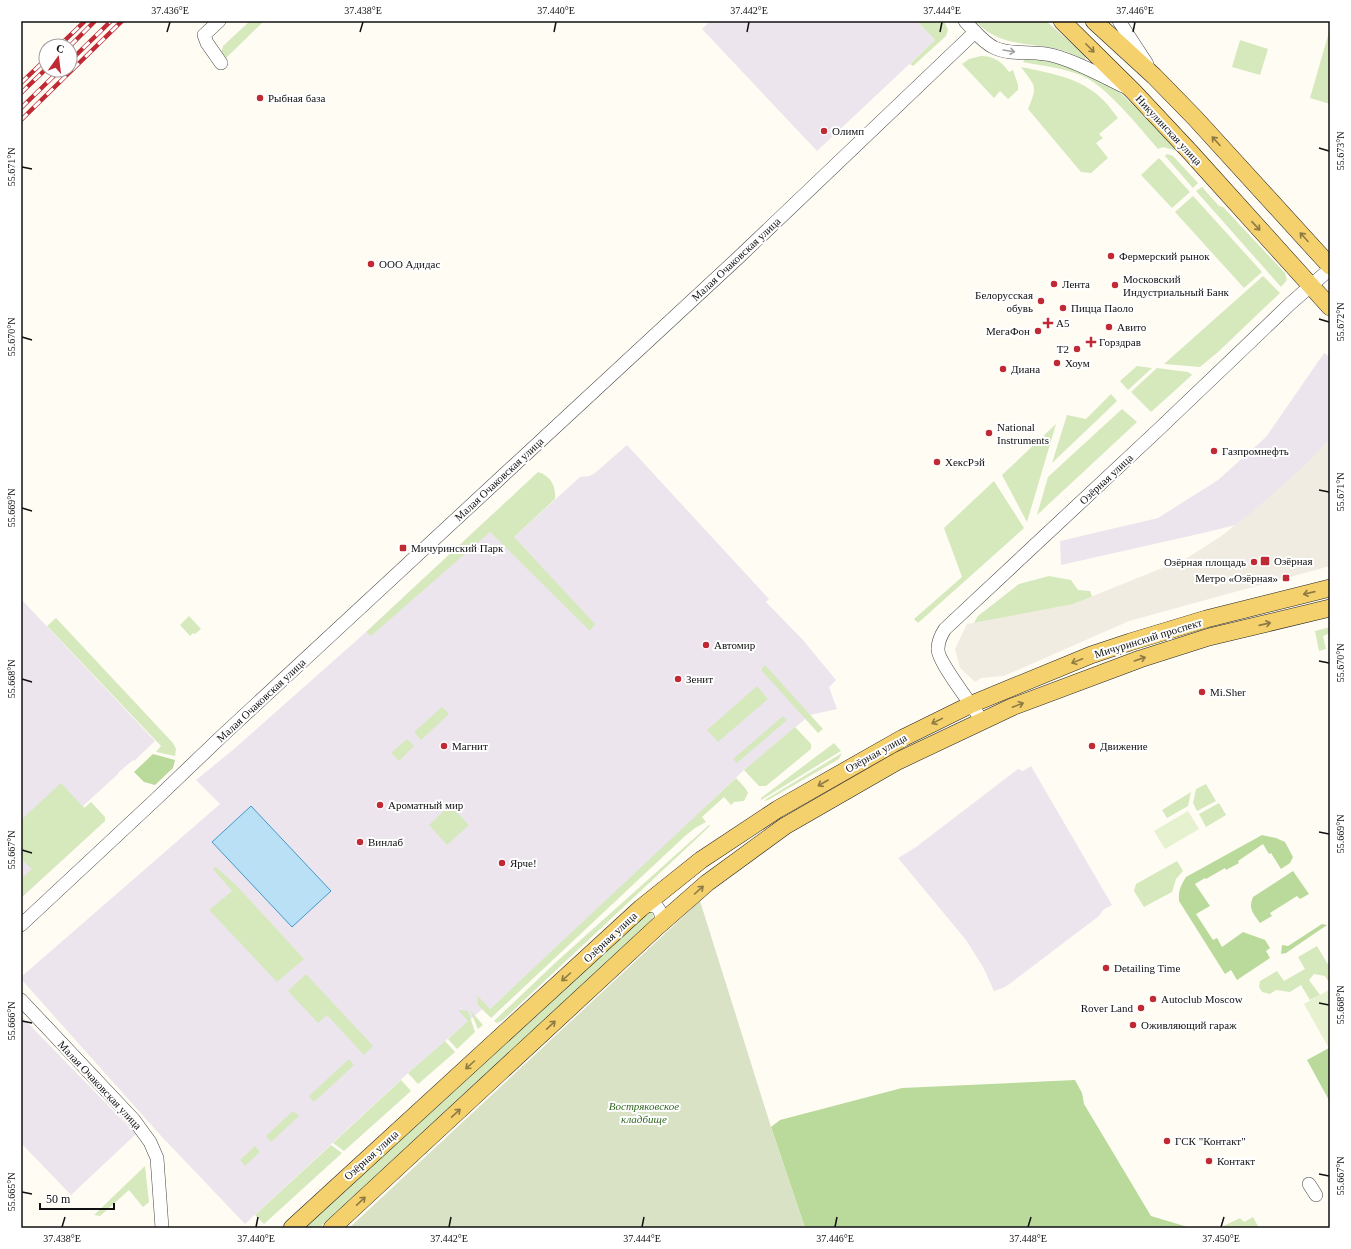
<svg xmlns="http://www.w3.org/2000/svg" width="1351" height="1249" font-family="'Times New Roman',serif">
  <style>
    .industrial { fill: #ede5ee }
    .green { fill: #d5e9bd }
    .forest { fill: #bada9c }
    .cemetery { fill: #d9e2c4 }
    .pitch { fill: #e6f1cf }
    .plaza { fill: #f0ece1 }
    .water { fill: #b9e0f5; stroke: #4197cb }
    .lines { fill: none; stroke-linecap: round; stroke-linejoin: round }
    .minor-casing { stroke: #434343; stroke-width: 14 }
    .major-casing { stroke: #212121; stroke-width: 18 }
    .minor { stroke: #fff; stroke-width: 13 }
    .major { stroke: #f5d16d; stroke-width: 17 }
    .rail-casing { stroke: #bf2a34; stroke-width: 4.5 }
    .rail { stroke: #fff; stroke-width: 3; stroke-dasharray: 9; stroke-linecap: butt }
    .oneway { stroke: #8e7a43 }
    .oneway2 { stroke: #9f9f9f }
    .ticks { fill: none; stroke: #101010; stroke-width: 1.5 }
    .poi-dot { fill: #bf2a34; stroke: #fff; stroke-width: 1.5 }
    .labels { text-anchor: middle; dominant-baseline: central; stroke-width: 4; stroke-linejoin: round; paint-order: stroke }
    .poi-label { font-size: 11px; fill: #101010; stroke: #fff; text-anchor: start }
    .street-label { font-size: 11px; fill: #101010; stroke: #fff }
    .park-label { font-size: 11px; font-style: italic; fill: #316821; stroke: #fff }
    .neatline { fill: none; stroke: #101010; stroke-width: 1.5 }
    .ticks-label { font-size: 10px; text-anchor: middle; fill: #101010 }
  </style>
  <rect width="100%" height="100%" fill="#fffcf4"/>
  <g class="industrial">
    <polygon points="710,21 917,21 935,40 817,151 702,29"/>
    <polygon points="1324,353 1330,357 1330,443 1273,516 1203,533 1061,565 1060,541 1158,518 1218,480 1266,437"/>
    <polygon points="627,445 769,599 766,602 803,640 836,680 829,687 837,709 810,715 744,770 672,839 490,1009 486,1006 408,1073 245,1224 162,1137 21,979 21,977 220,804 196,780 234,749 366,632 493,514 514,537 580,477 589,476 595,473"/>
    <polygon points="21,599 155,741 134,761 133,760 118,773 118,774 83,806 100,825 21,898"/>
    <polygon points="1031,766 1112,905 1103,910 1099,916 1008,985 1003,988 994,991 983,967 966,940 898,858 916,847 1014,772 1018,769 1023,771"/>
    <polygon points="21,1016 136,1134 71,1195 21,1143"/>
  </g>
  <g class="green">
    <polygon points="250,21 264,21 225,59 221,53 223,46"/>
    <polygon points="917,21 944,21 948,30 946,36 913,66 910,64 935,40"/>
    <path d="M 975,21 L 1046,21 L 1085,55 L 1086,59 L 1085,60 C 1078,57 1072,54 1065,51 C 1031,41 1002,49 975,21 Z"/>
    <polygon points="1329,32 1330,32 1330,104 1310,98"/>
    <polygon points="1240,40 1268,49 1260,75 1232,67"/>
    <path d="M 1030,54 L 1104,77 L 1141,113 L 1177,151 L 1163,147 L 1158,149 C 1140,128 1107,87 1083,76 C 1064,68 1043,66 1023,62 L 1027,56 Z"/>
    <path d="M 981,56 C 994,56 1002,62 1009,72 L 1013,70 L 1018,85 L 1018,90 L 1008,99 L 1000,91 L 994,98 L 962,64 L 969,59 Z"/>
    <path d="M 1021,67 C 1049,73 1080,77 1102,99 C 1108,104 1113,112 1118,118 L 1099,134 L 1103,138 L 1096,143 L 1108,158 L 1091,173 L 1081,172 L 1028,109 C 1038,85 1036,88 1021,67 Z"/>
    <polygon points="1167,154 1173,156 1198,183 1193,188 1165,156"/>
    <polygon points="1159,158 1190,192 1172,208 1141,175"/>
    <polygon points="1202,187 1219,206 1223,207 1285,273 1287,280 1281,287 1196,191"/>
    <polygon points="1193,196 1262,272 1244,288 1175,212"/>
    <polygon points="1263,276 1280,293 1218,352 1200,367 1164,364"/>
    <polygon points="1137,366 1152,368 1128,390 1120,381"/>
    <polygon points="1157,368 1188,372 1192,375 1151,412 1131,392"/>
    <polygon points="1111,394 1117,401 1052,463 1067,415 1086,419"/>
    <polygon points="1122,409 1137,422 1037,515 1048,477"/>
    <polygon points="1056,424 1027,522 1002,475"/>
    <path d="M 538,472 C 551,476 556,486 555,499 L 514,537 L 595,624 L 590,631 L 490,532 L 371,636 L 366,632 Z"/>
    <polygon points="994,481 1024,528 918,623 914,619 962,577 944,528"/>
    <polygon points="1049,576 1071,580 1078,590 1090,591 1102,625 960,645 978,616 1019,584"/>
    <polygon points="189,616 201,629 195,634 193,633 190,636 180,625"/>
    <polygon points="56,618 173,743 176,749 175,756 156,752 161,746 47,626"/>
    <polygon points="1330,627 1330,633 1323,636 1326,649 1319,651 1315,631"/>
    <polygon points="765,665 823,729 818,733 761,670"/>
    <polygon points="757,686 768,699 718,742 707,730"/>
    <polygon points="442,707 449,714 421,740 414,732"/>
    <polygon points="783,716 787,720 737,763 733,759"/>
    <polygon points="795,727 811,744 811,749 766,786 759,786 744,770"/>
    <polygon points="407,739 414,746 399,761 391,753"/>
    <polygon points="834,743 841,751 761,800 761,798"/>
    <polygon points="842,753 839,759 768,800 763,801"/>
    <polygon points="736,778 746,789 748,793 744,801 734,802 731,805 724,797 702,817 706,822 695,828 685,836 491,1018 478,1005 477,995 490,1009"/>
    <polygon points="61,783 84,808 91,802 105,817 105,821 21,898 21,879 32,869 21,859 21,820"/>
    <polygon points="1206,784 1216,801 1197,811 1193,803 1196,789"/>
    <polygon points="1191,792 1188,806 1167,818 1162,810"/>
    <polygon points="1219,803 1226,815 1206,827 1199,814"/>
    <polygon points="450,805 469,825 447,845 429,825"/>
    <polygon points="709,825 710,826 503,1020 497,1023 494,1021 555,963"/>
    <polygon points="1177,861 1183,871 1176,879 1172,892 1144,907 1134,891 1136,884"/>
    <polygon points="214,867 216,867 237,886 304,959 277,982 209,910 232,891 213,869"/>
    <polygon points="647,911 652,912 653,915 652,920 319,1228 299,1228"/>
    <polygon points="1317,946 1330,968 1330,984 1325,976 1314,974 1309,980 1320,995 1310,1000 1301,985 1290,992 1276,990 1270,994 1262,992 1259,987 1260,981 1277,971 1284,981 1305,969 1298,957"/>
    <polygon points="306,974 373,1046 364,1055 327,1015 318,1023 288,991"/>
    <polygon points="458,1010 468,1011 475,1032 457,1049 448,1039 468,1021"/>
    <polygon points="470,1010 483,1025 478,1029"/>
    <polygon points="445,1041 455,1052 418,1084 408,1073"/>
    <polygon points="349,1059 354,1065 314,1102 309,1096"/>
    <polygon points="401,1080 411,1091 344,1151 333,1143"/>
    <polygon points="293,1111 299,1116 271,1142 266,1136"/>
    <polygon points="331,1145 342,1153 264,1224 255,1215"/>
    <polygon points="255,1146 260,1152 245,1166 240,1160"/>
    <polygon points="145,1166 149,1202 143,1207 129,1190 100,1216 94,1215"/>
    <polygon points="1253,1217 1259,1228 1219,1228 1240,1218 1244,1222"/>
  </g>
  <g class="forest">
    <polygon points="153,754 175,760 173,768 155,785 144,782 134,772"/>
    <path d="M 1262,835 L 1276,838 L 1285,842 L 1293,857 L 1290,863 L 1281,869 L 1271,853 L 1269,854 L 1263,844 L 1238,861 L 1239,863 L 1226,870 L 1225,868 L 1206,879 L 1205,878 L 1195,884 L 1210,906 L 1196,914 L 1213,940 L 1217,938 L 1222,947 L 1243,932 L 1265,940 L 1270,948 L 1266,951 L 1270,958 L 1237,980 L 1231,970 L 1225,974 L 1179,901 C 1178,891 1181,885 1186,877 Z"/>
    <path d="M 1293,871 L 1309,894 L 1300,899 L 1297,896 L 1270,913 L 1272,916 L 1260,923 C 1253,913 1248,909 1253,897 Z"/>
    <polygon points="1322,924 1327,925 1286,953 1281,954 1282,945 1288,946"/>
    <polygon points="1329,1048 1330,1050 1330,1102 1307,1060"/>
    <polygon points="1075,1080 1082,1093 1084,1104 1151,1216 1191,1228 805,1228 771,1127 780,1120 902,1088"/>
  </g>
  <polygon class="cemetery" points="700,901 771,1127 805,1228 349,1228"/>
  <g class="pitch">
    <polygon points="1188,811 1199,829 1165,849 1154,831"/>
    <polygon points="1329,990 1330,992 1330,1050 1304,1004"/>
  </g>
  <polygon class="plaza" points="1330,439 1330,566 1129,621 1004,676 981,678 975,682 960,668 955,649 967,624 1073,604 1187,558 1220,537 1259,506 1301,469"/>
  <polygon class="water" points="251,806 331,891 292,927 212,842"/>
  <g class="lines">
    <g class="minor-casing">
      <g id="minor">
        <polyline points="219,21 204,35 207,43 221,63"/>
        <path d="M 965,21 C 973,30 984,43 995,48 C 1012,56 1037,50 1055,56 C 1080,63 1102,76 1125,87"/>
        <polyline points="1119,21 1147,64"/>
        <path d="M 983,722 C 975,709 937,661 938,649 C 938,641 941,635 945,629 L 1158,430 L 1291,303 L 1330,269"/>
        <path d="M 641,908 L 649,905 L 657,907 C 662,913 663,919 658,926"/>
        <polyline points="21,925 155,800 223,735 739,257 975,32"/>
        <polyline points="21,1000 134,1120 150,1142 157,1158 162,1228"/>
        <polyline points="1309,1184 1316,1195"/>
      </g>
    </g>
    <g class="major-casing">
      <g id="major">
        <polyline points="1062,21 1133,91 1191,153 1330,307"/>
        <polyline points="1094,21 1154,76 1195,118 1330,266"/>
        <polyline points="292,1228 641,908 701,860 778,809 903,738 972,704 1091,655 1130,642 1206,619 1330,588"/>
        <polyline points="332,1228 658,926 707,883 785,826 898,761 1012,707 1140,659 1209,637 1330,608"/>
      </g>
    </g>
    <use href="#minor" class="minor"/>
    <use href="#major" class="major"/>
    <g class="rail-casing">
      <g id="rail">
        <polyline points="59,46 85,21"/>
        <polyline points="70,46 95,21"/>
        <polyline points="70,61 111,21"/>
        <polyline points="21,83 46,59"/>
        <polyline points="21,93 46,69"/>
        <polyline points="21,108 60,70"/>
        <polyline points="21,120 122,21"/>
      </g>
    </g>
    <use href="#rail" class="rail"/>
  </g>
  <defs><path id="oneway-shaft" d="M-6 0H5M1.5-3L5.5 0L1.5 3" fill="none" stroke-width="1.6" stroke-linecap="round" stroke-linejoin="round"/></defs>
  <g class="oneway">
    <use href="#oneway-shaft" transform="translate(1090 48) rotate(45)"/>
    <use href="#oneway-shaft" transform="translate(1216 141) rotate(-132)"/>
    <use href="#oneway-shaft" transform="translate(1256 226) rotate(47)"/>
    <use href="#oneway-shaft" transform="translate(1304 237) rotate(-132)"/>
    <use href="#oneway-shaft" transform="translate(1309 593) rotate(167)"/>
    <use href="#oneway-shaft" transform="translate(1265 624) rotate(-13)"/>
    <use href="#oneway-shaft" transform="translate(1140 659) rotate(-19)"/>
    <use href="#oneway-shaft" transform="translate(1077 661) rotate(158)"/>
    <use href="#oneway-shaft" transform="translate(1018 705) rotate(-21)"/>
    <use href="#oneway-shaft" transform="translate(937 721) rotate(154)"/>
    <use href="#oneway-shaft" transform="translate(823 783) rotate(150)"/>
    <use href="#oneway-shaft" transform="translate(699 890) rotate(-42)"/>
    <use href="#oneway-shaft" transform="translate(566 977) rotate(138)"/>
    <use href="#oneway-shaft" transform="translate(551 1025) rotate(-43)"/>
    <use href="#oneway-shaft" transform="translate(470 1065) rotate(138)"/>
    <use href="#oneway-shaft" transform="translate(456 1113) rotate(-43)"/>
    <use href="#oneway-shaft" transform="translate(361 1201) rotate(-43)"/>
  </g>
  <use class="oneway2" href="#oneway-shaft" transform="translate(1009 51) rotate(9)"/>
  <path class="ticks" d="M 167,32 L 170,22M 360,32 L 363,22M 554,32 L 556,22M 747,32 L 749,22M 940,32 L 942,22M 1133,32 L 1135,22M 1319,148 L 1329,151M 22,167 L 32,169M 1319,319 L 1329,322M 22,337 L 32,340M 1319,490 L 1329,492M 22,508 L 32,511M 1319,661 L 1329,663M 22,679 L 32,682M 1319,832 L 1329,834M 22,850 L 32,853M 1319,1003 L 1329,1005M 22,1021 L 32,1023M 1319,1174 L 1329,1176M 22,1192 L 32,1194M 62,1227 L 65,1217M 256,1227 L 258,1217M 449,1227 L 451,1217M 642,1227 L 644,1217M 835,1227 L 837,1217M 1028,1227 L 1031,1217M 1221,1227 L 1224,1217"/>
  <g class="poi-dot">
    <circle cx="260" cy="98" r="4"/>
    <circle cx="824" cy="131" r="4"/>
    <circle cx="1111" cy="256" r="4"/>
    <circle cx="371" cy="264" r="4"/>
    <circle cx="1054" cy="284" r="4"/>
    <circle cx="1115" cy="285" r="4"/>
    <circle cx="1041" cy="301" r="4"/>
    <circle cx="1063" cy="308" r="4"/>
    <path d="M1046 317h4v4h4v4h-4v4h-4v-4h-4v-4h4z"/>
    <circle cx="1109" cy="327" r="4"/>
    <circle cx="1038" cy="331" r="4"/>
    <path d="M1089 336h4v4h4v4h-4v4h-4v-4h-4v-4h4z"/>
    <circle cx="1077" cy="349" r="4"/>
    <circle cx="1057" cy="363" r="4"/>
    <circle cx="1003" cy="369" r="4"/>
    <circle cx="989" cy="433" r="4"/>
    <circle cx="1214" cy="451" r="4"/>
    <circle cx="937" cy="462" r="4"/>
    <rect x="399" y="544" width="8" height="8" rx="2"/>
    <rect x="1260" y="556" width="10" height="10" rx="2"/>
    <circle cx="1254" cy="562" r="4"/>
    <rect x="1282" y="574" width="8" height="8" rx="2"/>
    <circle cx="706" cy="645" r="4"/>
    <circle cx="678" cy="679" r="4"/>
    <circle cx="1202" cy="692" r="4"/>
    <circle cx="444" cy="746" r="4"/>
    <circle cx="1092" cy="746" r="4"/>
    <circle cx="380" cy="805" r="4"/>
    <circle cx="360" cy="842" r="4"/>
    <circle cx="502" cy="863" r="4"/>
    <circle cx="1106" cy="968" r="4"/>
    <circle cx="1153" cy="999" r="4"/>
    <circle cx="1141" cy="1008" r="4"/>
    <circle cx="1133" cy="1025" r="4"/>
    <circle cx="1167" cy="1141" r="4"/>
    <circle cx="1209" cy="1161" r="4"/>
  </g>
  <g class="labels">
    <g class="poi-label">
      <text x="268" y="98">Рыбная база</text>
      <text x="832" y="131">Олимп</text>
      <text x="1119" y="256">Фермерский рынок</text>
      <text x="379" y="264">ООО Адидас</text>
      <text x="1123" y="279">Московский<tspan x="1123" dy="13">Индустриальный Банк</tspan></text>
      <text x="1062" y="284">Лента</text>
      <text x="1033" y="295" text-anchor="end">Белорусская<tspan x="1033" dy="13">обувь</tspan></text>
      <text x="1071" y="308">Пицца Паоло</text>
      <text x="1056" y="323">А5</text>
      <text x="1117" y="327">Авито</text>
      <text x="1030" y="331" text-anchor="end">МегаФон</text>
      <text x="1099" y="342">Горздрав</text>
      <text x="1069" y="349" text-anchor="end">T2</text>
      <text x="1065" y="363">Хоум</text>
      <text x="1011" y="369">Диана</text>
      <text x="997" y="427">National<tspan x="997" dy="13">Instruments</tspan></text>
      <text x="1222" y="451">Газпромнефть</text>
      <text x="945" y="462">ХексРэй</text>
      <text x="411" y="548">Мичуринский Парк</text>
      <text x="1274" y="561">Озёрная</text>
      <text x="1246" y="562" text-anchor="end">Озёрная площадь</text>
      <text x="1278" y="578" text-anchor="end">Метро «Озёрная»</text>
      <text x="714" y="645">Автомир</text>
      <text x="686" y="679">Зенит</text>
      <text x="1210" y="692">Mi.Sher</text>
      <text x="452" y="746">Магнит</text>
      <text x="1100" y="746">Движение</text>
      <text x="388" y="805">Ароматный мир</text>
      <text x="368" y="842">Винлаб</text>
      <text x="510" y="863">Ярче!</text>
      <text x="1114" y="968">Detailing Time</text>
      <text x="1161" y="999">Autoclub Moscow</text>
      <text x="1133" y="1008" text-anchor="end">Rover Land</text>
      <text x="1141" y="1025">Оживляющий гараж</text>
      <text x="1175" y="1141">ГСК "Контакт"</text>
      <text x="1217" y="1161">Контакт</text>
    </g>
    <g class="street-label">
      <text transform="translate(1169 130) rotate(47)">Никулинская улица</text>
      <text transform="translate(736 259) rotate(-43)">Малая Очаковская улица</text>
      <text transform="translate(499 479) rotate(-43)">Малая Очаковская улица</text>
      <text transform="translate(1106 479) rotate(-43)">Озёрная улица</text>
      <text transform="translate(1148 638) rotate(-17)">Мичуринский проспект</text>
      <text transform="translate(261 700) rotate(-43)">Малая Очаковская улица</text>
      <text transform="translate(876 753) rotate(-29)">Озёрная улица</text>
      <text transform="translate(610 937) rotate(-43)">Озёрная улица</text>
      <text transform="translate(100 1085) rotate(47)">Малая Очаковская улица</text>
      <text transform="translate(371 1155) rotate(-42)">Озёрная улица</text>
    </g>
    <g class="park-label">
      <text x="644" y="1106">Востряковское<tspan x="644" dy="13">кладбище</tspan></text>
    </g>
  </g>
  <rect width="1351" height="1249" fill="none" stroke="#ffffff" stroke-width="44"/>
  <g transform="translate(58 58) rotate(14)"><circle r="19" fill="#ffffff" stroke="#9f9f9f"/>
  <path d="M0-3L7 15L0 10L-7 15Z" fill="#bf2a34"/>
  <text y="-6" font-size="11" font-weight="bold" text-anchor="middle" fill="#101010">С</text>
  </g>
  <path d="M40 1203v6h74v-6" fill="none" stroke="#101010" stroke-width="2"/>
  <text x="46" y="1203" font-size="12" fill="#101010" stroke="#ffffff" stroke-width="3" paint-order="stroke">50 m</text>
  <rect x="22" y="22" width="1307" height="1205" class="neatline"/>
  <g class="ticks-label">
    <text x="170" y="14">37.436°E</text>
    <text x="363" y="14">37.438°E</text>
    <text x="556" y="14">37.440°E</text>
    <text x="749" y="14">37.442°E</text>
    <text x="942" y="14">37.444°E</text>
    <text x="1135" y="14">37.446°E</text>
    <text transform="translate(1340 151) rotate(-90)" y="4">55.673°N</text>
    <text transform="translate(11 167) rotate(-90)" y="4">55.671°N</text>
    <text transform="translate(1340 322) rotate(-90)" y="4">55.672°N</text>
    <text transform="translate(11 337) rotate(-90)" y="4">55.670°N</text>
    <text transform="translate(1340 492) rotate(-90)" y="4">55.671°N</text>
    <text transform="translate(11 508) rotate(-90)" y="4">55.669°N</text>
    <text transform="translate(1340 663) rotate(-90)" y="4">55.670°N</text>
    <text transform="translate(11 679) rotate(-90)" y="4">55.668°N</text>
    <text transform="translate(1340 834) rotate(-90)" y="4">55.669°N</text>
    <text transform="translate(11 850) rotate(-90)" y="4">55.667°N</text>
    <text transform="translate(1340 1005) rotate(-90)" y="4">55.668°N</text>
    <text transform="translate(11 1021) rotate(-90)" y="4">55.666°N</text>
    <text transform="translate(1340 1176) rotate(-90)" y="4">55.667°N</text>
    <text transform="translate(11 1192) rotate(-90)" y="4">55.665°N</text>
    <text x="62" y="1242">37.438°E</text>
    <text x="256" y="1242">37.440°E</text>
    <text x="449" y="1242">37.442°E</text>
    <text x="642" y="1242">37.444°E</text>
    <text x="835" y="1242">37.446°E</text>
    <text x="1028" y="1242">37.448°E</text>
    <text x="1221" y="1242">37.450°E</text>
  </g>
</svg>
